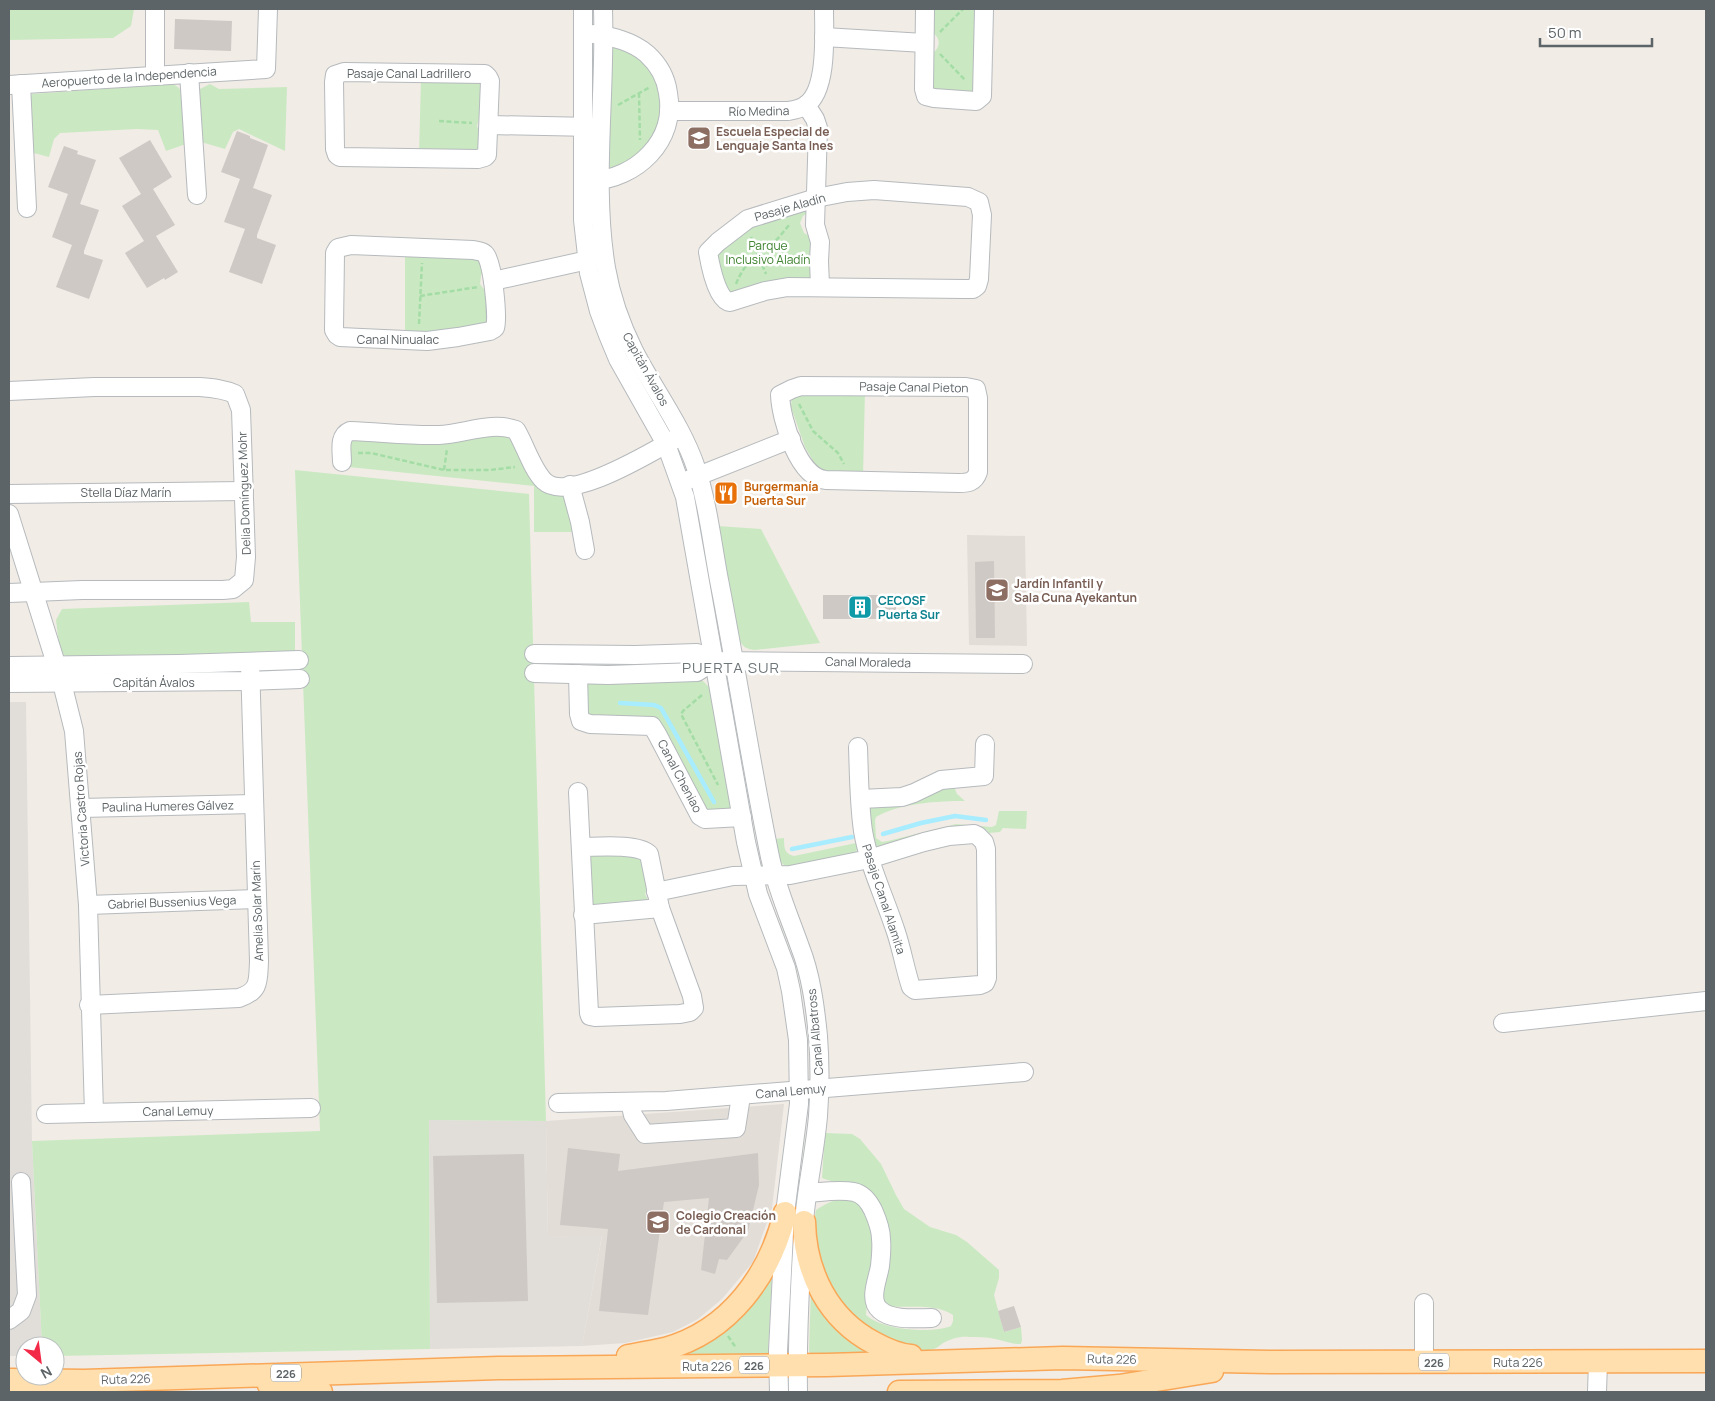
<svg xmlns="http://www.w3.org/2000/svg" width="1715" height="1401" font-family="Manrope,sans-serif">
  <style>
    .industrial { fill: #e1deda }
    .education { fill: #e3ddd7 }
    .green { fill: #cae9c2 }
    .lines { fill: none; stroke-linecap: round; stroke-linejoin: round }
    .stream { stroke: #a8ecff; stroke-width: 4.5 }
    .building { fill: #cec9c5 }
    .minor-casing { stroke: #b6babd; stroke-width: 20 }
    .major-casing { stroke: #f9a757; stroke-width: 25 }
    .path { stroke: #a4dca6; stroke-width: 2.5; stroke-dasharray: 5 2.5; stroke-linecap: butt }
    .minor { stroke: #fff; stroke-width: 18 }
    .major { stroke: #ffdfad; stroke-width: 22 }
    .labels { text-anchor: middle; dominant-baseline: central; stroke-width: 5; stroke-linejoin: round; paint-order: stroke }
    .shield { fill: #fff; stroke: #8e9295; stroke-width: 1 }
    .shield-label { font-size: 11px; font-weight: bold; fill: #5d6467 }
    .street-label { font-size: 12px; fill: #5d6467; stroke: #fff }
    .education-label { font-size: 12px; font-weight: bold; fill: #785e54; stroke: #fff; text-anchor: start }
    .park-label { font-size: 12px; fill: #3f8330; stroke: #fff }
    .food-label { font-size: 12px; font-weight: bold; fill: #c56008; stroke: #fff; text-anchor: start }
    .culture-label { font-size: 12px; font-weight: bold; fill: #0d838f; stroke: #fff; text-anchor: start }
    .quarter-label { font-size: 15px; letter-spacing: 1px; fill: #6e7679; stroke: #fff }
  </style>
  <rect width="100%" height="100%" fill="#f1ece6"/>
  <g class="industrial">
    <polygon points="9,702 26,702 32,1141 42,1346 25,1346 25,1356 9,1356"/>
    <polygon points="429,1120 546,1121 548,1237 602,1235 582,1346 430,1349"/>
  </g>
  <g class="education">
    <polygon points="967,535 1025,536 1027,646 969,645"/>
    <polygon points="784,1104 772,1208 753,1262 722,1299 698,1319 673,1332 625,1343 582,1346 602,1236 548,1237 546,1121"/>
  </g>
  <g class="green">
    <polygon points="9,9 134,9 131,26 113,38 9,40"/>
    <path d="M 930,9 L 980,9 L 977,93 L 930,93 L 932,54 C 941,47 941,38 932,32 Z"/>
    <path d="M 611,47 C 651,52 672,98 656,134 C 646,154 627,163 608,172 Z"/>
    <polygon points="421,78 481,80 482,116 479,118 477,126 480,134 483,151 419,155"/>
    <polygon points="173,84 179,88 182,94 186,144 166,151 158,130 137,129 60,133 54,139 49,157 30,152 29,98 32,94"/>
    <polygon points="210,84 219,89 287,87 285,151 239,129 233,132 225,149 201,142 199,95 200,89"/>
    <polygon points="808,208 809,212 803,216 800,223 804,233 813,238 814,279 729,297 714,257 747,225"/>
    <polygon points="405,251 479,258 483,272 481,275 480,284 486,292 490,324 405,336"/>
    <polygon points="865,391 863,477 820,473 805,447 793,413 791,407 792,393"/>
    <polygon points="502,433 513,442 565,496 577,530 572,532 534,532 534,486 349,467 346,444 349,437"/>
    <polygon points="295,470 529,494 546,1121 429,1120 430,1349 55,1356 55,1346 42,1346 32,1141 320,1131"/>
    <path d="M 718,526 L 761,529 L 820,643 L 754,650 C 747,649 743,647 740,641 Z"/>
    <polygon points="249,602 251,622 295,622 295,652 70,658 60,653 56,620 62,609"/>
    <polygon points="703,681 709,687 711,692 732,811 708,816 660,730 586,718 585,685 587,683"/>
    <path d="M 953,784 L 957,794 L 965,801 C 938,801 900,803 876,817 L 875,820 L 876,838 L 882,842 L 888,841 L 956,824 L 992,827 L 996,825 L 999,811 L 1027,811 L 1026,829 L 1003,828 L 1000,832 L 989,833 L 987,830 L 973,829 L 879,848 L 874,846 L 867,806 Z"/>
    <path d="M 858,826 C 859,838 863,847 852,855 L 789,868 C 777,863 777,851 774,839 L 784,838 C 784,847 784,854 794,856 L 856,843 L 853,827 Z"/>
    <polygon points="589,853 642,855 649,883 645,894 648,900 591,908"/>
    <path d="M 825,1133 L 852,1134 L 860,1139 L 881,1164 L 896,1195 L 904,1209 L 930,1227 L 956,1235 L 967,1242 L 999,1270 L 999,1278 L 994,1295 L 1004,1332 L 1021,1327 L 1022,1340 L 1021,1344 C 1010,1344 1006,1341 995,1339 C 987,1337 977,1337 969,1337 C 960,1336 951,1339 943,1343 C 940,1345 937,1348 934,1349 C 929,1351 920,1350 915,1350 C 866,1348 823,1306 813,1259 C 810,1243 813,1227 816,1210 C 826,1203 847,1193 860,1199 C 877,1208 878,1245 876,1261 C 875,1280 867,1296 866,1315 C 882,1330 931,1334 951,1326 L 953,1321 L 953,1315 C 934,1302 906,1309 885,1306 C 878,1294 885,1282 887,1269 C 889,1246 887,1199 863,1187 C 850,1181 834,1184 822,1178 Z"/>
    <polygon points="772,1275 768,1355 669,1356"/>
    <polygon points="811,1287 885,1354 812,1356 809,1351"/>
  </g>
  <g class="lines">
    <g class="stream">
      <polyline points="620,703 654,705 661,708 714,802"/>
      <polyline points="883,834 921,823 955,816 986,820"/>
      <polyline points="792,849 852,837"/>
    </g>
  </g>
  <g class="building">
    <polygon points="175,19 232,21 231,51 174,49"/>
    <polygon points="237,131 250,136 250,138 268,145 253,188 272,195 257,235 257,238 276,245 262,284 229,272 245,229 224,222 240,179 221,172"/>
    <polygon points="150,140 172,177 153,189 175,225 156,236 178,272 165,280 164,278 147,288 125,253 144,241 122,206 141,194 119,158"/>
    <polygon points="64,146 78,151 77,154 96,160 80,204 99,210 84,251 84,254 103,260 89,299 56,287 72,245 52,237 68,194 48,187"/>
    <polygon points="994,561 995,638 976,638 975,562"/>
    <rect x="823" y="595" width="73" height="24"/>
    <polygon points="568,1148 620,1154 618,1171 758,1153 759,1185 748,1231 727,1260 719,1259 715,1274 701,1270 709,1198 664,1202 648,1315 599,1311 608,1229 560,1225"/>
    <polygon points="524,1154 528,1301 437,1303 433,1156"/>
    <polygon points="1014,1306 1021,1327 1004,1332 998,1311"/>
  </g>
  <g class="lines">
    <g class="minor-casing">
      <g id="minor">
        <polyline points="155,9 155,76"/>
        <polyline points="583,9 583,220 589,273 599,311 608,335 618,359 666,444 685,497 746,842 758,894 786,968 791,991 798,1040 799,1104 785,1213 778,1351 779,1392"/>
        <path d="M 603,9 C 606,95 592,183 606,268 C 611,297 621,325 634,351 C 654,390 682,426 696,468 C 708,504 712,543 719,580 C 737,672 751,765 770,857 C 777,889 789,916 800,947 C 811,975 815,1006 818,1036 C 820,1062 820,1089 818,1116 C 815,1151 807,1186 804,1221 C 800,1278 797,1336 798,1392"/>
        <polyline points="925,9 924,89 926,96 934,98 976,101 982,96 984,9"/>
        <polyline points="824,37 924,43"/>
        <polygon points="344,72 485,74 488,77 490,81 487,155 485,157 478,159 340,157 337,155 335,149 334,82 335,75"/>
        <polyline points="189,73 197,195"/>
        <polyline points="21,84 27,208"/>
        <polyline points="9,85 266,69 268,9"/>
        <polyline points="806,105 815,119 818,128 815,225 820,242 819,261 820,286"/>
        <path d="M 669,111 L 788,111 C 794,110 801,109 806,105 C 828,90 824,33 824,9"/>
        <polyline points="489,125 593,127"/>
        <path d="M 591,181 C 636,179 677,141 668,93 C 666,78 658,64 647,54 C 632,41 613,37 594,34"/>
        <path d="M 874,190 L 968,197 L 979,202 L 982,215 L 979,279 L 977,286 L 973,289 L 965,289 L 788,287 L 765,291 L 730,302 C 717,301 710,264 708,252 L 718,242 L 748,219 L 816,198 L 847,192 Z"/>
        <path d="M 351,245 L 473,250 C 477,251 482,251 485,254 C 493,261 498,318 495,328 L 490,331 L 458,337 L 427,341 L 340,337 L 337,335 L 334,330 L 335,253 L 338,248 Z"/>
        <polyline points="493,281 597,258"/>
        <path d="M 801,386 L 966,387 L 976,389 L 978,398 L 978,472 C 975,482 968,483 959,483 L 826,480 C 798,478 781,419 780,395 L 792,389 Z"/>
        <path d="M 9,391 L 94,387 L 200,387 C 213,388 224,389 235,394 L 241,410 L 246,557 L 244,580 L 233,589 L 223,590 L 82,590 L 9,593"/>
        <path d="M 342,462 C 342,451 338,436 350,431 C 380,432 410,436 439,435 C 464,434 492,421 516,430 C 525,445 532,469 544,481 C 568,504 651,452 675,439"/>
        <polyline points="688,480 791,439"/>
        <polyline points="570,485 580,522 585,550"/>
        <polyline points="9,494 244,491"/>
        <polyline points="9,514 62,683 74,731 88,905 94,1113"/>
        <polyline points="534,654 635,655 697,653 714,661 1023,664"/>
        <polyline points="9,666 179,664 299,660"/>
        <polyline points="534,673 608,675 697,672 714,661"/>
        <polyline points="578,674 579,714 581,721 590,724 652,726 657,734 700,816 705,819 742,817"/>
        <polyline points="9,683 250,681 300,679"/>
        <path d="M 578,792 L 589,1013 L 590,1016 L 595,1017 L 680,1014 L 690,1012 L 694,1008 L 692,996 L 660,908 L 649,854 C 637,843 597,847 581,847"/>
        <polyline points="861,799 902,797 914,793 941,780 984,776 985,744"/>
        <polyline points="81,808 254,804"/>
        <path d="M 656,892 L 733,876 L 790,875 L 869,859 L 924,842 L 949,836 L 974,834 L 978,836 L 984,842 L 986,849 L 987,978 L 985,983 L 980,985 L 915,990 L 911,987 C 905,969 902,950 896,932 C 885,898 869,866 863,831 C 859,803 859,775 858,747"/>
        <polyline points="88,905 257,899"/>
        <polyline points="583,915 660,908"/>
        <path d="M 89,1005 L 239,998 C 260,991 258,981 259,961 L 250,663"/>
        <polyline points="1503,1023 1706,1001"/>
        <polyline points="630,1102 633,1115 645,1134 736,1128 741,1096"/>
        <polyline points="558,1103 666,1101 1024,1072"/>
        <polyline points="46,1114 311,1108"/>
        <path d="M 808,1193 C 823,1192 839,1189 854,1192 C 863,1194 869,1202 873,1210 C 877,1219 881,1229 881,1239 C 882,1248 881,1257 880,1266 C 878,1279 868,1300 880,1310 C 892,1321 917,1318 932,1318"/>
        <polyline points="9,1320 21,1311 27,1295 21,1182"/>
        <polyline points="1424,1362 1424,1303"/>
        <polyline points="1597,1392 1598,1362"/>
      </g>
    </g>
    <g class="major-casing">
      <g id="major">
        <path d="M 804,1222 C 805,1272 828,1319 874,1343 C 885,1349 898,1355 911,1356"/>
        <path d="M 628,1356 C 640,1354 653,1352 665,1349 C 730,1331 770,1275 785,1213"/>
        <polyline points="9,1380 84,1381 499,1368 827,1365 1063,1358 1270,1362 1706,1361"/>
        <polyline points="269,1385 321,1392"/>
        <polyline points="899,1392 1062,1391 1119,1386 1212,1371"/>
      </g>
    </g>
    <g class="path">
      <polyline points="940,32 963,9"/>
      <polyline points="940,54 966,81"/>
      <polyline points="639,93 640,140"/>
      <polyline points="618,105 650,87"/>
      <polyline points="439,121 472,123"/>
      <polyline points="751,237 766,274"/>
      <path d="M 736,284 C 745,262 753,259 771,245 C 778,239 784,231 790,224"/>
      <polyline points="420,296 478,287"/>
      <polyline points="419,324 422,263"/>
      <polyline points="799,404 813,431 838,453 844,464"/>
      <polyline points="358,453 371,453 444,470 490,470 515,467"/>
      <polyline points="444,470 447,449"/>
      <polyline points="702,695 683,711 681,714 718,785"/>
      <polyline points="728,1336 734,1345 737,1347"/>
    </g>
    <use href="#minor" class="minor"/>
    <use href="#major" class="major"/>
  </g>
  <defs>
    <g id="school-square" transform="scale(1.25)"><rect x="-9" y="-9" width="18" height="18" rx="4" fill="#8d6e63" stroke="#fff"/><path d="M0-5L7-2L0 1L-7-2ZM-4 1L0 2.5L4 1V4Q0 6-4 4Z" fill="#fff"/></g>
    <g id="restaurant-square" transform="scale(1.25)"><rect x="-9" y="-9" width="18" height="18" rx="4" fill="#e8710a" stroke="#fff"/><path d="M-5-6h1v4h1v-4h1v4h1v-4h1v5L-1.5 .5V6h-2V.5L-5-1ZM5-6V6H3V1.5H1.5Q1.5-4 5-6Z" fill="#fff"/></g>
    <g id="building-square" transform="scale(1.25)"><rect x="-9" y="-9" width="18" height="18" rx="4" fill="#0f9aa8" stroke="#fff"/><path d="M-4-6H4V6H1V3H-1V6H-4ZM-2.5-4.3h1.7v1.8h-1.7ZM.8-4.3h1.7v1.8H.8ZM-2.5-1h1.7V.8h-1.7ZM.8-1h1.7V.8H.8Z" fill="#fff"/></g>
  </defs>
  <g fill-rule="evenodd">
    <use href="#school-square" x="699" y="138"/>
    <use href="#restaurant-square" x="726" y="493"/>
    <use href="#school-square" x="997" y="590"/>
    <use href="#building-square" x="860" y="607"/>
    <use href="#school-square" x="658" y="1222"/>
  </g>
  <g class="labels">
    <g class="shield">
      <rect x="1419" y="1353.5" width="30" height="17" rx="4"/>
      <rect x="739" y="1356.5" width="30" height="17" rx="4"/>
      <rect x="271" y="1364.5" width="30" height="17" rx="4"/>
    </g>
    <g class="shield-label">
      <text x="1434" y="1362">226</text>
      <text x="754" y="1365">226</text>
      <text x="286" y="1373">226</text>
    </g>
    <g class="street-label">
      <text x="409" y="73">Pasaje Canal Ladrillero</text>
      <text transform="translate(129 77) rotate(-4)">Aeropuerto de la Independencia</text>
      <text transform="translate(759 111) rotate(-1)">Río Medina</text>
      <text transform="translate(790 207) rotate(-16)">Pasaje Aladín</text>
      <text x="398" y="339">Canal Ninualac</text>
      <text transform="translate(646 369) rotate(61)">Capitán Ávalos</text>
      <text transform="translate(914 387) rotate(1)">Pasaje Canal Pieton</text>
      <text x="126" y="492">Stella Díaz Marín</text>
      <text transform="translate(244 493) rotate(-92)">Delia Domínguez Mohr</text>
      <text transform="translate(868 662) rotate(1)">Canal Moraleda</text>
      <text x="154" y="682">Capitán Ávalos</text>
      <text transform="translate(680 776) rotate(62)">Canal Cheniao</text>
      <text transform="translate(168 806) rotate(-1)">Paulina Humeres Gálvez</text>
      <text transform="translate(81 809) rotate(-94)">Victoria Castro Rojas</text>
      <text transform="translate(884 899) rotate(72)">Pasaje Canal Alamita</text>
      <text transform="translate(172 902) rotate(-2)">Gabriel Bussenius Vega</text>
      <text transform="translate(257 911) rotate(-92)">Amelia Solar Marín</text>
      <text transform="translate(815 1032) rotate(-95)">Canal Albatross</text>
      <text transform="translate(791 1091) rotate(-5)">Canal Lemuy</text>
      <text transform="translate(178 1111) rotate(-1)">Canal Lemuy</text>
      <text transform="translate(1112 1359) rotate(1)">Ruta 226</text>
      <text x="1518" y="1362">Ruta 226</text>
      <text x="707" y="1366">Ruta 226</text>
      <text transform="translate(126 1379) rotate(-2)">Ruta 226</text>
    </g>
    <g class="education-label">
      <text x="716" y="131">Escuela Especial de<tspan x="716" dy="14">Lenguaje Santa Ines</tspan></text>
      <text x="1014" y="583">Jardín Infantil y<tspan x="1014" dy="14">Sala Cuna Ayekantun</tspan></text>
      <text x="676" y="1215">Colegio Creación<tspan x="676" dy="14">de Cardonal</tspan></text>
    </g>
    <g class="park-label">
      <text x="768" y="245">Parque<tspan x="768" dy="14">Inclusivo Aladín</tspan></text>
    </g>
    <g class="food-label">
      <text x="744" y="486">Burgermanía<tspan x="744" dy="14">Puerta Sur</tspan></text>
    </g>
    <g class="culture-label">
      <text x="878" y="600">CECOSF<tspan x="878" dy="14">Puerta Sur</tspan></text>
    </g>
    <g class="quarter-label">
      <text x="731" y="667">PUERTA SUR</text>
    </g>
  </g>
  <rect width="1715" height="1401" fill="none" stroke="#5d6467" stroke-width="20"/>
  <g transform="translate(40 1361) rotate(151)"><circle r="24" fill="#ffffff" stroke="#bec1c2"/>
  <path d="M0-4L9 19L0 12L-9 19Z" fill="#f22a47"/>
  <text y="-8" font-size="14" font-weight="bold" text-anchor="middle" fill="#5d6467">N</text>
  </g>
  <path d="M1540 38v8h112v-8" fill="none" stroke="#5d6467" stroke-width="2.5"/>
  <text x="1548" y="38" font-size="15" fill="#5d6467" stroke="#ffffff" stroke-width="4" paint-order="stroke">50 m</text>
</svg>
